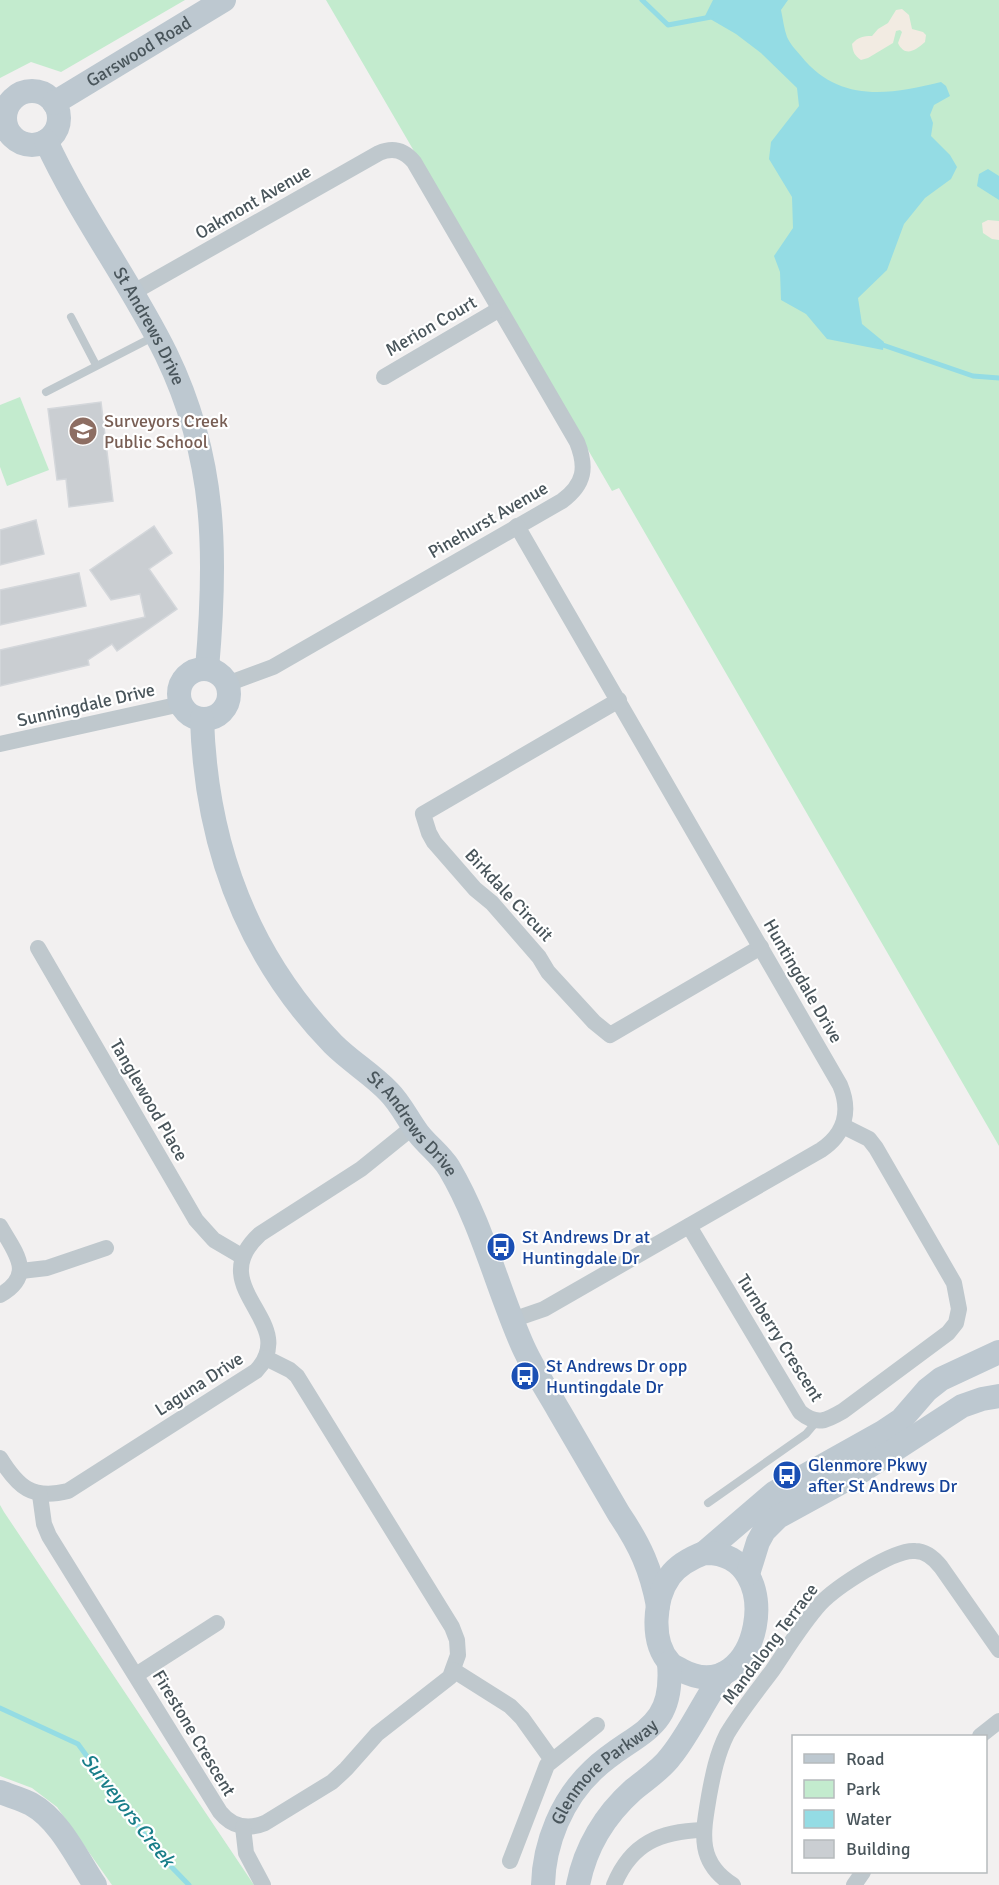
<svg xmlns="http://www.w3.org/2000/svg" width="999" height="1885" font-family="Signika,sans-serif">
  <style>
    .green { fill: #c3ebce }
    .sand { fill: #f2ebe2 }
    .water { fill: #94dce4 }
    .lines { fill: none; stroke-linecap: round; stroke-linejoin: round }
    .stream { stroke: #94dce4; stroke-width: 5 }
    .building { fill: #caced2; stroke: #d4d7db; stroke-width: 1.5 }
    .lane { stroke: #bfc8cd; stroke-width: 8 }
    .street { stroke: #bfc8cd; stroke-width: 16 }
    .secondary { stroke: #bdc8d0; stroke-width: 24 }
    .labels { text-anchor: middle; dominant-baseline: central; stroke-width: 4.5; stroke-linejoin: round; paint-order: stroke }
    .street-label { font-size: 18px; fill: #49555b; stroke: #fff }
    .education-label { font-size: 18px; fill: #785e54; stroke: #fff; text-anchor: start }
    .transit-label { font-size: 18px; fill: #164399; stroke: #fff; text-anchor: start }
    .water-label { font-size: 20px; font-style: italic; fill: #197e89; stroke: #fff }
  </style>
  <rect width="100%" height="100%" fill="#f2f0f0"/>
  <g class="green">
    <polygon points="0,0 185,0 61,72 31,62 0,78"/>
    <polygon points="326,0 999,0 999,1146 619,488 612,491"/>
    <polygon points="20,397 49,470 7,486 0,467 0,405"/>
    <polygon points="0,1505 4,1512 254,1885 112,1885 57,1807 32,1788 0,1776"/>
  </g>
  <g class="sand">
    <path d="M 902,9 L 909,15 L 912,29 L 923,32 L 926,35 L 925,42 C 916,50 905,58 898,43 L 902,32 L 900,30 L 896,31 L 893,43 L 868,58 L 861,60 C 854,55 853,52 852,44 C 858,37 863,36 872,36 L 878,29 L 888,23 L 896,10 Z"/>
    <polygon points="988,220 999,221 999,240 992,239 983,233 982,223"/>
  </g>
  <g class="water">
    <path d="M 713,0 L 788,0 L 781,10 C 783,19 784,29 787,37 C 790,44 796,50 801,56 C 839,103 889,95 941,82 L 946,86 L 950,96 L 934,105 L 930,115 L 933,123 L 931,136 L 950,155 L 957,167 L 951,179 L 925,198 L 904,224 L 887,270 L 858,298 L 862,324 L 884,342 L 883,350 L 827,339 L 806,314 L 781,300 L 780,272 L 774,256 L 793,228 L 792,197 L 769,159 L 771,142 L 799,106 L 797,88 L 761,53 L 736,34 L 705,16 Z"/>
    <polygon points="988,169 999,176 999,200 977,186 979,174"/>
  </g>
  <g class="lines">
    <g class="stream">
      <polyline points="642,0 668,25 711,17"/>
      <polyline points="877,343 973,376 999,378"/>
      <polyline points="0,1708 78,1744 157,1852 189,1885"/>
    </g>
  </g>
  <g class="building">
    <polygon points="101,402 113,501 69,507 66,479 57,480 48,409"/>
    <polygon points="36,520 44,554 0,565 0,530"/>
    <polygon points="154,526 172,553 149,569 177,609 117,651 112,644 88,660 89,665 0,686 0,650 145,617 140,594 111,600 90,570"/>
    <polygon points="79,573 86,606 0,625 0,590"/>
  </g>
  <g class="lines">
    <g class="lane">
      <polyline points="71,317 96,365"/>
      <polyline points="46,392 155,336"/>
      <polyline points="708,1503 806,1434 817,1421"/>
    </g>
    <g class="street">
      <polyline points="0,133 7,129"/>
      <path d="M 132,293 L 379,153 C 393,147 404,150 414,162 L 577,442 C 587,467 585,484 562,501 L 273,667 L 227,684"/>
      <polyline points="384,377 498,310"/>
      <polyline points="619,700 423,814 429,833 434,842 475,889 492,903 539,957 548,972 594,1022 610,1035 761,947"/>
      <polyline points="0,744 181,704"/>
      <polyline points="38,948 196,1220 214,1240 243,1257"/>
      <path d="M 0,1226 C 15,1252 36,1275 0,1295"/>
      <path d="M 689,1226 L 800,1412 C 817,1426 826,1421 843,1411 L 948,1333 L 956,1323 L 959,1309 L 954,1283 L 876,1148 L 869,1139 L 843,1126"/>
      <polyline points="21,1271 47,1268 106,1248"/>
      <path d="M 512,1320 L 544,1309 L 821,1150 C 845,1134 851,1111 840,1085 L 517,526"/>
      <path d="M 0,1458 C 18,1487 32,1500 68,1491 L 256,1371 C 302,1322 201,1288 260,1234 L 361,1169 L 413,1127"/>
      <path d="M 40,1495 L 44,1524 L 49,1536 L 220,1812 C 232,1827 248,1830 265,1823 L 332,1782 L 346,1769 L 377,1734 L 450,1677 L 458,1655 L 457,1640 L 452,1627 L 297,1376 L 290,1370 L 266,1358"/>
      <polyline points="453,1670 510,1706 522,1718 552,1760"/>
      <polyline points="136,1675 217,1623"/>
      <polyline points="980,1736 999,1721"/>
      <polyline points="243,1827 246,1853 263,1885"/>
      <polyline points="510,1861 547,1765 597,1725"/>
      <path d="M 614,1885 C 631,1843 661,1831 703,1830"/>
      <path d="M 733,1885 C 696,1862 703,1832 709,1796 C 713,1774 717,1754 727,1734 C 740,1712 757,1691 772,1671 C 787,1649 802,1624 820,1604 C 835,1588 893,1549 915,1551 C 926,1551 934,1558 941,1567 L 999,1650"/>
      <polyline points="854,1885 863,1872"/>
    </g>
    <g class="secondary">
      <circle cx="32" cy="118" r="27"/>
      <path id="s1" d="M 54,103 L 224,0"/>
      <path id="s2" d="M 46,141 C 80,215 130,281 166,354 C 217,459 217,556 207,669"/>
      <circle cx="204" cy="694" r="25"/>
      <path id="s3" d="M 202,719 C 206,843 246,954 333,1044 C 351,1062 372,1074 389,1092 C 401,1104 408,1120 418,1133 C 428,1146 440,1154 449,1168 C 481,1222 496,1284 521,1342 C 531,1366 546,1388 559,1411 C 579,1445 599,1480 619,1514 C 640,1545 651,1569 658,1606"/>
      <polyline points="704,1553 774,1493 883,1432 901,1420 927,1390 941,1379 999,1352"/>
      <path d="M 704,1553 C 791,1550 760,1713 681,1670 C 678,1668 672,1666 670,1663 C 650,1642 654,1598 670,1576 C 678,1565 691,1558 704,1553 Z"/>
      <polyline points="748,1574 758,1542 764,1531 778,1517 862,1471 962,1406 982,1399 999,1396"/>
      <path d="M 0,1792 C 10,1796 22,1799 31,1804 C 60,1820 77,1858 95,1885"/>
      <path id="s4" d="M 543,1885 C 544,1843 562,1799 593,1770 C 634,1731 675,1733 669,1663"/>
      <path d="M 578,1885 C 585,1848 605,1815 633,1790 C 646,1779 661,1770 671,1756 C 691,1731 704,1700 723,1674"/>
    </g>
  </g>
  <defs>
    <g id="school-disc" transform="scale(1.5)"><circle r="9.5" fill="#8d6e63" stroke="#fff"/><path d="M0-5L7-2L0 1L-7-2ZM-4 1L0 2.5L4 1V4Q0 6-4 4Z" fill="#fff"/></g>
    <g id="bus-disc" transform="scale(1.5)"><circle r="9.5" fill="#1a4fb4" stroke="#fff"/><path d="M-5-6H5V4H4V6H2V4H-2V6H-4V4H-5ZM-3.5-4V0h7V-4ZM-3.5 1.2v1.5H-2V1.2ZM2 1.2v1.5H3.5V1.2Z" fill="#fff"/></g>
  </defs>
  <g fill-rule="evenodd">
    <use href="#school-disc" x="83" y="431"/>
    <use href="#bus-disc" x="501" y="1247"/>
    <use href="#bus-disc" x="525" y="1376"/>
    <use href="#bus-disc" x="787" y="1475"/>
  </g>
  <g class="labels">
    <g class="street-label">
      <text stroke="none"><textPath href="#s1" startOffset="99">Garswood Road</textPath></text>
      <text transform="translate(253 202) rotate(-30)">Oakmont Avenue</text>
      <text stroke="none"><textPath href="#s2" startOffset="212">St Andrews Drive</textPath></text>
      <text transform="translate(431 326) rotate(-30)">Merion Court</text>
      <text transform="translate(488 520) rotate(-30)">Pinehurst Avenue</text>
      <text transform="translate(86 705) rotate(-13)">Sunningdale Drive</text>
      <text transform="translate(509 895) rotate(47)">Birkdale Circuit</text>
      <text transform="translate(803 981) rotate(60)">Huntingdale Drive</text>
      <text transform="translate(149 1100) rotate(60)">Tanglewood Place</text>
      <text stroke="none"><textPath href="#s3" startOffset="472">St Andrews Drive</textPath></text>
      <text transform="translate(780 1338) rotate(58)">Turnberry Crescent</text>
      <text transform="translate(199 1384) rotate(-33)">Laguna Drive</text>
      <text transform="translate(770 1644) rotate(-53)">Mandalong Terrace</text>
      <text transform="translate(194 1733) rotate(59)">Firestone Crescent</text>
      <text stroke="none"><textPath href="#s4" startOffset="135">Glenmore Parkway</textPath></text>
    </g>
    <g class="education-label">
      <text x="104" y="421">Surveyors Creek<tspan x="104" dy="21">Public School</tspan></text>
    </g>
    <g class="transit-label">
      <text x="522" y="1237">St Andrews Dr at<tspan x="522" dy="21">Huntingdale Dr</tspan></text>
      <text x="546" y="1366">St Andrews Dr opp<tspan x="546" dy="21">Huntingdale Dr</tspan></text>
      <text x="808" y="1465">Glenmore Pkwy<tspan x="808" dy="21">after St Andrews Dr</tspan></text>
    </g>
    <g class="water-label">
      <text transform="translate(128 1810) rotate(52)">Surveyors Creek</text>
    </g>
  </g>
  <rect x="792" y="1735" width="195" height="138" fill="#ffffff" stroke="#b6bbbd" stroke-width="1.5"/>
  <rect x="804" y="1754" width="30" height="9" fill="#bdc8d0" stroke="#b6bbbd" stroke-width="1.5"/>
  <text x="846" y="1765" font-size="18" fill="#49555b">Road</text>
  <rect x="804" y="1780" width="30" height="18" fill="#c3ebce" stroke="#b6bbbd" stroke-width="1.5"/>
  <text x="846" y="1795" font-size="18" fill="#49555b">Park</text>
  <rect x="804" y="1810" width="30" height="18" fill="#94dce4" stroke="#b6bbbd" stroke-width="1.5"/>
  <text x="846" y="1825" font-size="18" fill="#49555b">Water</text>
  <rect x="804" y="1840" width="30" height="18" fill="#caced2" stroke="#b6bbbd" stroke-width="1.5"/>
  <text x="846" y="1855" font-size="18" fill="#49555b">Building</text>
</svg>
